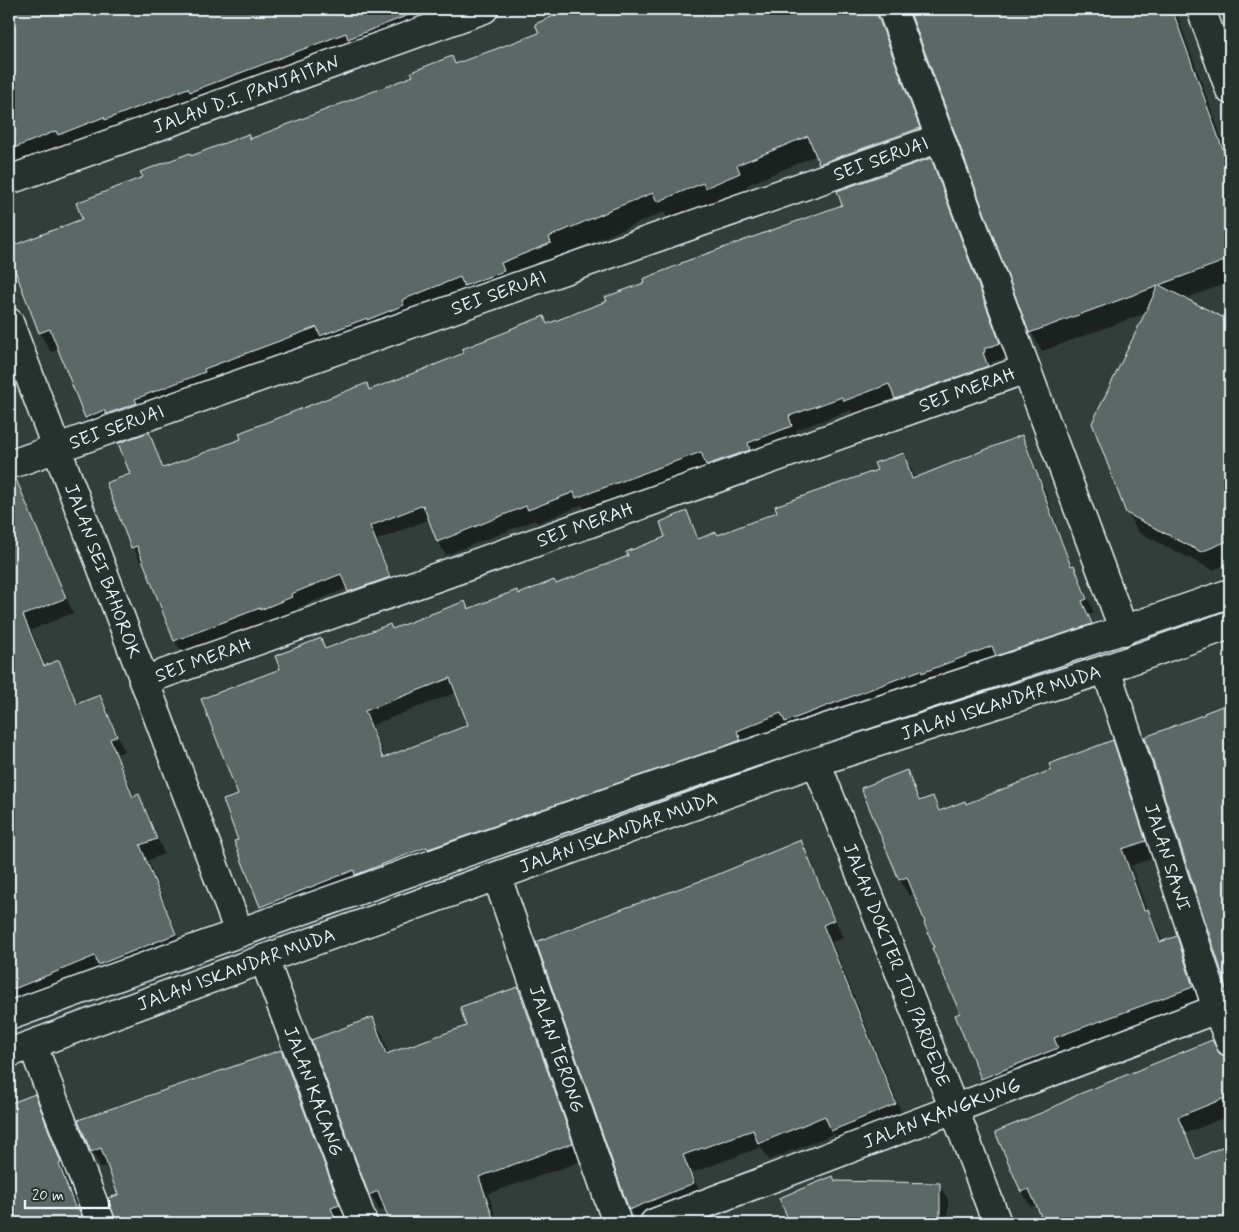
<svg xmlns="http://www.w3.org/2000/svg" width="1239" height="1232" font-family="Mynerve,sans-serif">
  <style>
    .shadow { fill: #0007; fill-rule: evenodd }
    .building { fill: #5c6865; stroke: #e8f1f8; fill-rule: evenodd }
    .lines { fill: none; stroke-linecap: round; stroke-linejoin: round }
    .minor-casing { stroke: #e8f1f8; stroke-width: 31 }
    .major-casing { stroke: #e8f1f8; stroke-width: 31 }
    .minor { stroke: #26332d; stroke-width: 28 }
    .major { stroke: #26332d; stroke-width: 28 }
    .labels { text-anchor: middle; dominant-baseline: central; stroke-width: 4.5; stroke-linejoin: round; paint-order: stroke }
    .street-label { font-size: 19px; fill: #e8f1f8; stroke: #26332d }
  </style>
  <rect width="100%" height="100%" fill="#323e39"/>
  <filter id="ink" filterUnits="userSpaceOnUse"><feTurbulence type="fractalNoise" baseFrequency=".02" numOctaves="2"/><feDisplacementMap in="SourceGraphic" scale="10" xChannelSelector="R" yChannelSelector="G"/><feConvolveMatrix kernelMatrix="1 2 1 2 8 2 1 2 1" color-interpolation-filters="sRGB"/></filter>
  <g filter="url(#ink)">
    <g class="shadow">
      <polygon points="9,9 483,9 9,169"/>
      <polygon points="581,9 1175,9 1230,161 1230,282 1184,299 1230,322 1230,563 1213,570 1138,532 1127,512 1146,313 1042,351 1031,332 912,15 906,12 930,148 832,182 817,155 747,185 750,192 717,206 715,202 669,221 664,212 559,256 561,263 97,436 86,417 59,349 51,352 40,333 9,249 84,219 144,178 191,157 250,140 415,77 452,57 456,65 541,34 565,15"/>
      <path d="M 930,159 L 938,173 L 1007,357 L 991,363 L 992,366 L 990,366 L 995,380 L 904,412 L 896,398 L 853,414 L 851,410 L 796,430 L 799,440 L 715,479 L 708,466 L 585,511 L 582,505 L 537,523 L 535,520 L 446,555 L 439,542 L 430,519 L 377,540 L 396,591 L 357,605 L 348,588 L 297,608 L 299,611 L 269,623 L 268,621 L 183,654 L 175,641 L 144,560 L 140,561 L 133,547 L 132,475 L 148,434 L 156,448 L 165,469 L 243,439 L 366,384 L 370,391 L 609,302 L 843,206 ZM 579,488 L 580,491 L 527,511 L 527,509 Z"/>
      <path d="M 1021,436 L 1029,450 L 1049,500 L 1048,500 L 1066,551 L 1073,566 L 1081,580 L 1094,613 L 1089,615 L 1099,638 L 269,920 L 261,907 L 239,840 L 239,795 L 282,669 L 321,640 L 326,649 L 392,630 L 465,603 L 469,610 L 556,585 L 630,556 L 667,537 L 687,513 L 700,539 L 718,536 L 878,471 L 903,455 L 911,468 L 915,479 ZM 457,692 L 470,726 L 385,759 L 372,725 Z"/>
      <polygon points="22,496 30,511 73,613 31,630 46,667 59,662 67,676 79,705 100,696 108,711 124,751 117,754 135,797 138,796 147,811 164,854 148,860 183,949 9,1009 9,501"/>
      <polygon points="1230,704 1230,992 1146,738"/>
      <polygon points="1112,742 1121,758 1154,857 1131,866 1147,911 1156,926 1163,942 1176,937 1185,953 1202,1003 991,1095 982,1079 957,1016 962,1014 915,893 909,896 900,880 863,789 906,772 921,802 932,797 941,812 966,805 1053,771"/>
      <polygon points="801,842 810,859 843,938 832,942 905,1121 842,1147 834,1134 769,1160 761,1147 692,1173 703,1201 648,1223 638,1223 630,1210 538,942 714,878"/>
      <polygon points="518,988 528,1005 582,1161 488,1194 498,1223 391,1223 386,1209 380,1211 370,1194 373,1019 383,1036 389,1055 468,1026"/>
      <polygon points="281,1052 290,1068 348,1221 343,1223 118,1223 119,1196 108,1165 101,1168 92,1152 80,1121"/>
      <polygon points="1230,1058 1230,1115 1186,1133 1197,1159 1230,1145 1230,1223 1045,1223 1037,1205 1031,1207 1022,1192"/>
      <polygon points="34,1096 44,1112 69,1179 67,1180 78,1210 86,1223 9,1223 9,1199 15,1194 9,1177 9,1105"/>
      <polygon points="835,1183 939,1184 948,1200 948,1223 784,1223 790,1221"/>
    </g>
    <g class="building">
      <polygon points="9,9 421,9 421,10 348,39 346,33 190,92 188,88 105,120 104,117 58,135 56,131 9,150"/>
      <polygon points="570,9 877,9 877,14 920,128 819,164 808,136 737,165 740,173 705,188 703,183 657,202 653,193 607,211 607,212 549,237 551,243 501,263 504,271 464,286 460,277 402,300 404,305 367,320 367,318 320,336 317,327 204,369 205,372 135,399 137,403 106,414 104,410 85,418 50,329 39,333 9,255 9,247 82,219 76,203 143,177 140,172 190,153 191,156 248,134 250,139 413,76 411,72 452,56 455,64 539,33 535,24"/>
      <polygon points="909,9 1172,9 1230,169 1230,259 1159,285 1230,321 1230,540 1201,552 1126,513 1092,423 1158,286 1029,333"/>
      <polygon points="931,158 1000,343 984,349 985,352 983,353 988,366 895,399 889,384 844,401 842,397 789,416 792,426 748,443 750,450 706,465 701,452 576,498 574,492 528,510 526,506 437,542 423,505 370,526 390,577 348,592 341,574 291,594 292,597 260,610 260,608 174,641 137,546 131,548 106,483 130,474 118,443 149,432 163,468 241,439 239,433 367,383 369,390 427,368 464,353 462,349 511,330 510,329 544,316 547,324 607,301 605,297 644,283 643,279 681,264 681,263 842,205 837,191"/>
      <path d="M 1022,435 L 1042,486 L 1041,486 L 1059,535 L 1071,566 L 1074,565 L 1087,599 L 1082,601 L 1092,624 L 996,656 L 992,646 L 922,673 L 921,670 L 785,722 L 781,713 L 737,731 L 741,740 L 728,745 L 428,849 L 427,847 L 355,875 L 354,870 L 260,907 L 234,841 L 238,840 L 223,800 L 238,795 L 201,699 L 280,669 L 275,656 L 321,638 L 325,649 L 390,624 L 392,629 L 465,601 L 468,609 L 517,590 L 519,594 L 554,580 L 556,584 L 628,556 L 626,552 L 665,537 L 660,522 L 687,511 L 698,539 L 716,532 L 718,535 L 777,512 L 775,506 L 877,470 L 874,463 L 904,453 L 912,479 ZM 450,678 L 468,725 L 383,758 L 365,711 Z"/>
      <polygon points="16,479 66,598 23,615 44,666 59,660 77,704 100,695 117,736 110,739 133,797 139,794 157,839 140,845 176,934 98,965 95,956 9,991 9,480"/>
      <polygon points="1230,703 1230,973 1223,976 1145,737 1205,714 1204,713"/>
      <polygon points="1113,740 1146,841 1122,849 1144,910 1148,909 1160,942 1177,936 1193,987 1054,1038 1058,1048 981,1079 955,1015 960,1013 932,948 934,947 924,923 925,922 907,877 899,880 861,788 907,770 919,801 933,796 939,811 965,801 966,804 1051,770 1049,764"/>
      <polygon points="801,840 834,920 823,925 896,1104 831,1131 825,1116 758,1144 753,1130 683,1155 694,1183 629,1210 536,942 625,908 714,876"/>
      <polygon points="518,987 573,1143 479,1177 495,1223 390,1223 378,1191 369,1195 311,1040 373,1017 386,1054 466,1026 460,1007"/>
      <polygon points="1212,1040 1220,1054 1230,1057 1230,1096 1178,1117 1196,1159 1230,1143 1230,1223 1044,1223 1029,1189 1021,1192 995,1132 1048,1110 1077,1095"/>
      <polygon points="281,1050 340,1205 331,1208 337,1223 116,1223 108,1198 118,1195 101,1148 91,1152 78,1120"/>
      <polygon points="35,1094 61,1163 59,1164 76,1210 79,1209 84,1223 19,1223 9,1197 9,1104"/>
      <polygon points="833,1176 835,1181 940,1183 940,1223 790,1223 779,1198"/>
    </g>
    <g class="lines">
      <g class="minor-casing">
        <g id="minor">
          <polyline points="892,9 1124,631"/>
          <polyline points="1201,9 1230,90"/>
          <path id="s1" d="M 9,180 L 484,9"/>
          <path id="s2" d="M 9,322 L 239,932"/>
          <path id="s3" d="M 9,465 L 940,138"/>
          <path id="s4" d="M 1106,669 L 1217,1009 L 1230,1042"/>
          <path id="s5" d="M 143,681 L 1026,369"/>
          <path id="s6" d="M 816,762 L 954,1109 L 997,1223"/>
          <path id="s7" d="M 497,877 L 617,1223"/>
          <path id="s8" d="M 264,959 L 363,1223"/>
          <polyline points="33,1046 101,1223"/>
          <path id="s9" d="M 654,1223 L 1230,1004"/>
        </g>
      </g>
      <g class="major-casing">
        <g id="major">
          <path d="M 9,1016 C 273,920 538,825 805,735 C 947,687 1089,643 1230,593"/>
          <path id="s10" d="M 9,1053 L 264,959 L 816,762 L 1106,669 L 1230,625"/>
        </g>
      </g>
      <use href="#minor" class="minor"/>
      <use href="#major" class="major"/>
    </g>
  </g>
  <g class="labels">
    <g class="street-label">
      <text stroke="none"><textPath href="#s1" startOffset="252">JALAN D.I. PANJAITAN</textPath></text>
      <text stroke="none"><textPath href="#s3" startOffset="924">SEI SERUAI</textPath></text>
      <text stroke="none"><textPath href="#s3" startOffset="519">SEI SERUAI</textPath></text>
      <text stroke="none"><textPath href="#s5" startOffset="874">SEI MERAH</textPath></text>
      <text stroke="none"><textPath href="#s3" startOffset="114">SEI SERUAI</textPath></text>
      <text stroke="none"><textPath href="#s5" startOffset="469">SEI MERAH</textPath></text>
      <text stroke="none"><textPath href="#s2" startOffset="266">JALAN SEI BAHOROK</textPath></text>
      <text stroke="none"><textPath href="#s5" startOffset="64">SEI MERAH</textPath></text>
      <text stroke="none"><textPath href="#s10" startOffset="1052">JALAN ISKANDAR MUDA</textPath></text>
      <text stroke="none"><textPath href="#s10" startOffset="648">JALAN ISKANDAR MUDA</textPath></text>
      <text stroke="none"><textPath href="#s4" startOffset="198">JALAN SAWI</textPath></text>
      <text stroke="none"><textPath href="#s6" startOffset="218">JALAN DOKTER TD. PARDEDE</textPath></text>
      <text stroke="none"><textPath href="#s10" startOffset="242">JALAN ISKANDAR MUDA</textPath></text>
      <text stroke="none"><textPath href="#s7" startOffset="182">JALAN TERONG</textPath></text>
      <text stroke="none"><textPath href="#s8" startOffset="141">JALAN KACANG</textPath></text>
      <text stroke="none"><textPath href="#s9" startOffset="308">JALAN KANGKUNG</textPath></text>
    </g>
  </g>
  <rect width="1239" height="1232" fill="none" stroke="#26332d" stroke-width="30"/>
  <rect x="15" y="15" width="1209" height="1202" fill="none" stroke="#e8f1f8" stroke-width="2" filter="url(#ink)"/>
  <path d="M25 1200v8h84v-8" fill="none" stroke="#e8f1f8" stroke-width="2.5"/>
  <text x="32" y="1200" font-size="15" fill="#e8f1f8" stroke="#26332d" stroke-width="4" paint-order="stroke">20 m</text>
</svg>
